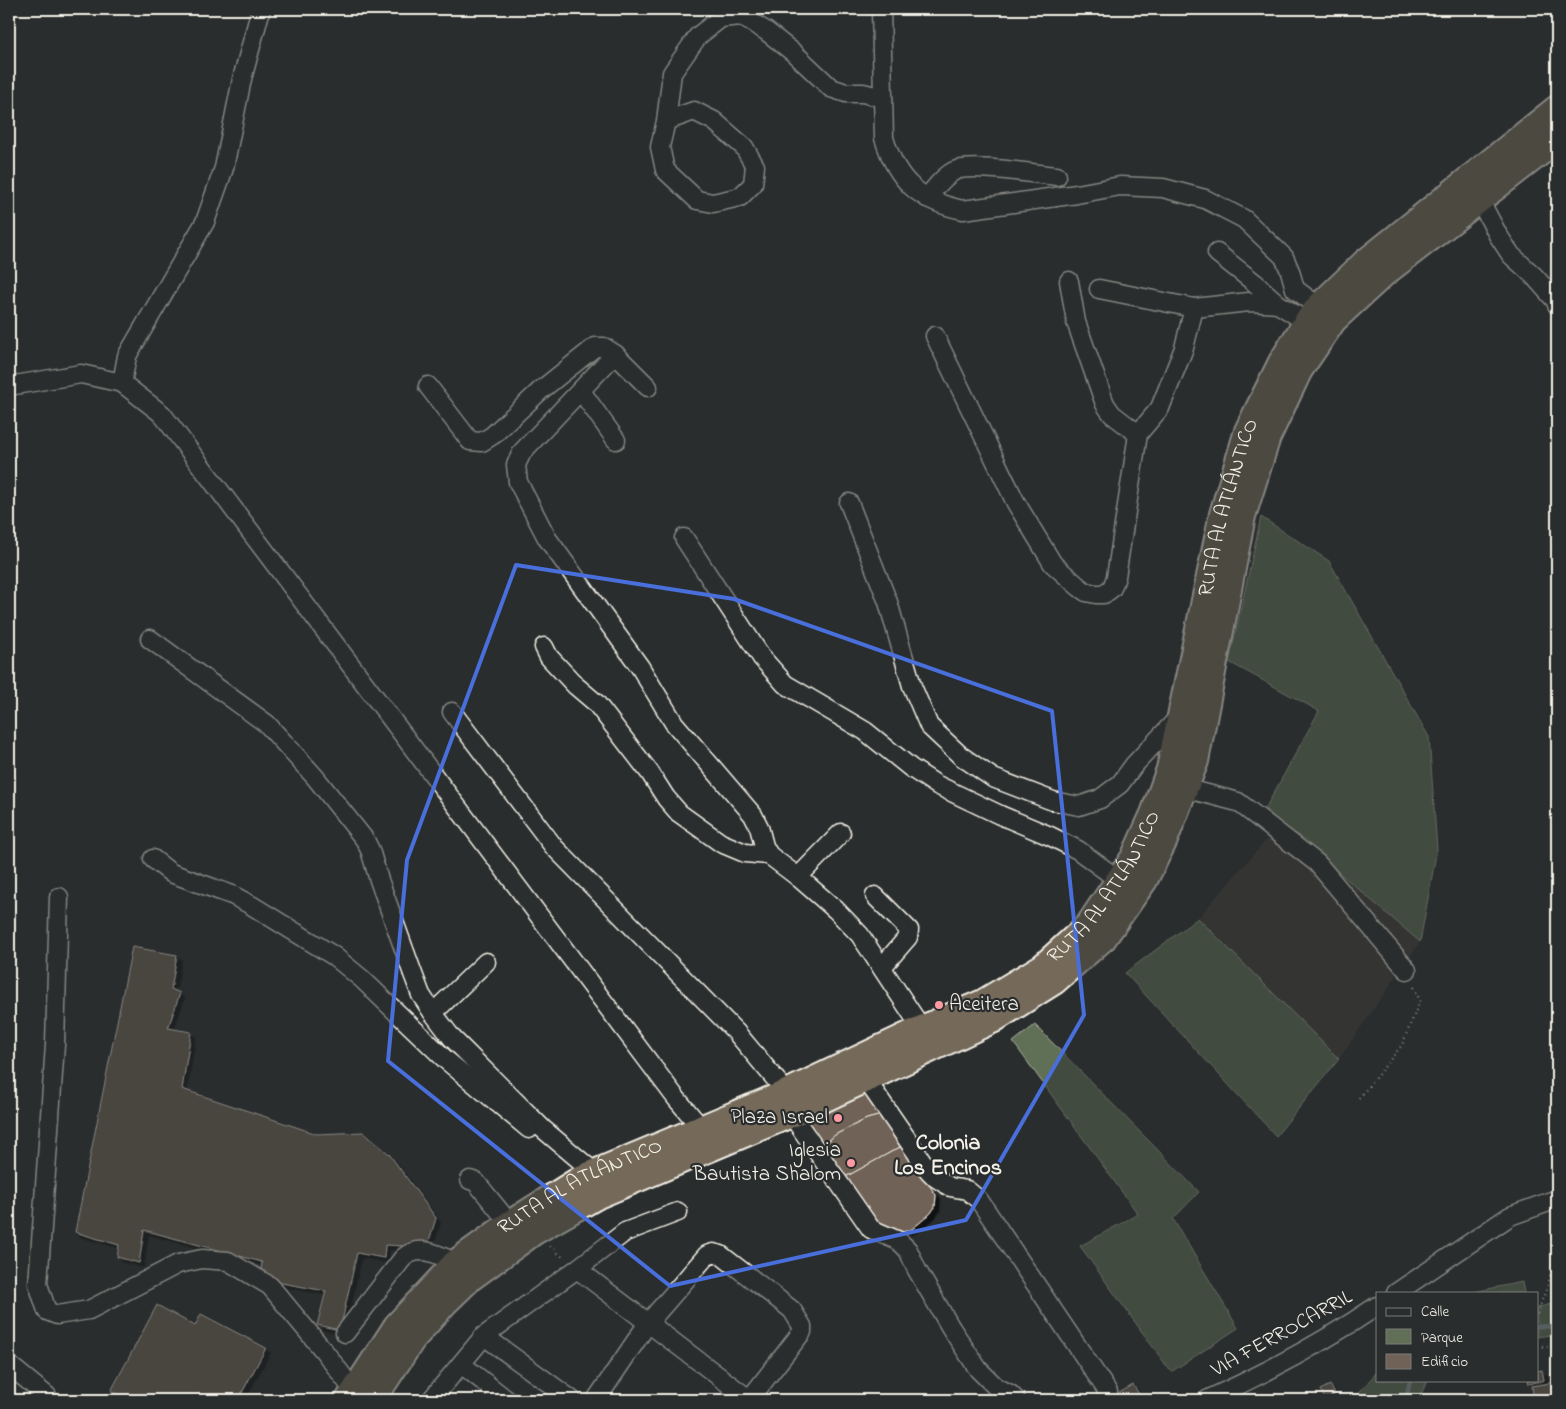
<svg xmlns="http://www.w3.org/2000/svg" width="1566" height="1409" font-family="'Indie Flower',sans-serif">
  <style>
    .built { fill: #3f3d3a }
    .green { fill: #616f57; stroke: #aab0a0 }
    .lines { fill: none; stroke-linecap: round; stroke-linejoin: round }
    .stream { stroke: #8c9c9e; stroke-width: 4.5 }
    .building { fill: #706256; stroke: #f4f1e8; filter: url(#shadow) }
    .minor-casing { stroke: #f4f1e8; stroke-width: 21 }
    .highway-casing { stroke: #f4f1e8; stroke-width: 30 }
    .path { stroke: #f4f1e8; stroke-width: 2.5; stroke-dasharray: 1 4; stroke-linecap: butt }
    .minor { stroke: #2a2d2e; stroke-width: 18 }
    .highway { stroke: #746a5a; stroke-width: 26 }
    .marked { fill: none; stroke: #486fdb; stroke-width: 4; stroke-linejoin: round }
    .poi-dot { fill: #ff9aa2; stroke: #2a2d2e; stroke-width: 2 }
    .labels { text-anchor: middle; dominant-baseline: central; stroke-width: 4.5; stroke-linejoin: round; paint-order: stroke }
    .street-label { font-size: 21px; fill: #f4f1e8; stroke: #2a2d2e }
    .poi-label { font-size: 21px; fill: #f4f1e8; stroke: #2a2d2e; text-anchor: end }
    .neighbourhood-label { font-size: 22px; font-weight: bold; fill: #f4f1e8; stroke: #2a2d2e }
  </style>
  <defs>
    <filter id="shadow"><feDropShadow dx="4.5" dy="4.5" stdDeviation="0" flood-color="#0009"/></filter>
  </defs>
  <rect width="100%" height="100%" fill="#2a2d2e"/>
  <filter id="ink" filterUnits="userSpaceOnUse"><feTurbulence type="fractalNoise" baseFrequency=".02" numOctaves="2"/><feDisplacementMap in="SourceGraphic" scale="10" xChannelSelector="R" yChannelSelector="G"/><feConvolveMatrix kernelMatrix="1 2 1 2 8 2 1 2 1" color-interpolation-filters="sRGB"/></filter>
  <g filter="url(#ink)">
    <polygon class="built" points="1281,823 1420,942 1339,1059 1198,918"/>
    <g class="green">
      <polygon points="1261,517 1329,561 1429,737 1437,849 1420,942 1265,809 1319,711 1229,662"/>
      <polygon points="1198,918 1339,1059 1276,1136 1125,973"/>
      <polygon points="1035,1025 1199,1192 1173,1219 1238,1328 1171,1372 1080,1246 1138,1214 1013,1042"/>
      <polygon points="1522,1282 1524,1293 1469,1293"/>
      <polygon points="1557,1302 1557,1336 1550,1335 1537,1337 1537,1308"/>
      <polygon points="1377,1372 1377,1380 1428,1380 1418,1400 1352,1400"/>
    </g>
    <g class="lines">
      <g class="stream">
        <polyline points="1537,1326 1557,1327"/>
        <polyline points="1406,1400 1410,1380"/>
      </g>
    </g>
    <g class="building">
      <polygon points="132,947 177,955 171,989 180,993 168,1028 191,1032 182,1089 317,1134 363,1132 389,1154 436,1218 427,1247 385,1245 384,1258 357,1253 340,1330 317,1325 326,1291 260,1279 262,1262 144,1230 139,1263 117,1257 119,1245 75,1232"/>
      <polygon points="864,1090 882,1115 867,1119 850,1127 835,1135 823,1146 806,1118"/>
      <polygon points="882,1115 902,1146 840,1180 823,1146 835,1135 850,1127 867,1119"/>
      <polygon points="902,1146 936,1195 935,1207 930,1214 912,1229 900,1233 868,1221 840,1180"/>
      <polygon points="157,1305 195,1326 201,1314 266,1348 238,1400 129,1400 111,1391"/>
      <polygon points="1542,1370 1544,1380 1529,1384 1528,1380 1537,1380 1537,1371"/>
      <polygon points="1557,1374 1557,1381 1551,1382 1550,1375"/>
      <polygon points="1556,1382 1557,1396 1534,1400 1532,1386"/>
      <polygon points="1133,1385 1143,1400 1107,1400"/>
      <polygon points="1330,1385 1335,1394 1325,1399 1320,1390"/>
    </g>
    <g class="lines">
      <g class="minor-casing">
        <g id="minor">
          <path d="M 881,9 L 884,138 C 897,181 919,201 963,210 L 1077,194 L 1120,186 L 1163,188 L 1205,199 L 1244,219 L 1284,257 L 1290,271 L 1295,289 L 1319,307"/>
          <polyline points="666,121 694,111 714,121 744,147 755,166 753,184 740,197 713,203 697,200 665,170 660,147 666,121 672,73 698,36 721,18 741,16 766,31 794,53 831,88 846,93 863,93 883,98"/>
          <path d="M 927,198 C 934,189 943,177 954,171 C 969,163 1037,174 1057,176"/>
          <polyline points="1479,199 1498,235 1511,255 1534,276 1556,301 1557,305"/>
          <polyline points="1217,253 1255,283 1278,304"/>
          <polyline points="1069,281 1076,322 1105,404 1112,414 1138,434"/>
          <polyline points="1099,289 1194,308 1249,302 1278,304 1307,322"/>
          <polyline points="935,336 1016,503 1053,564 1079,587 1086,592 1096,594 1104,594 1112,588 1116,577 1138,434 1160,408 1184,348 1194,308"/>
          <polyline points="615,354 648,387"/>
          <polyline points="122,383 127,356 205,222 224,168 242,79 261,9"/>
          <polyline points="9,386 81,374 122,383 162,414 676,1098 702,1129"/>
          <polyline points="428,386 470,441 482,442 493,435 541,390 595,347 604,347 615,354 522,452 516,465 518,482 547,538 640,667 674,723 753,815 759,827 764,846 769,855 798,877 836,910 860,935 922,1029"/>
          <polyline points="581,391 616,440"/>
          <polyline points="849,503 888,602 912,686 929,726 961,756 993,778 1053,801 1079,806 1100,799 1120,784 1134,765 1181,715"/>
          <polyline points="684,538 762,658 785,684 865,731 911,768 937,785 1000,815 1050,836 1078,850 1120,881"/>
          <polyline points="150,639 267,724 315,777 365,840 370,850 379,880 413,974 421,995 433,1013 452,1038 543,1129 595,1173"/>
          <polyline points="544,647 549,657 576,686 596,703 650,773 666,798 679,813 721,843 745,853 769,855"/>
          <polyline points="452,712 554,847 736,1032 787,1093"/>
          <polyline points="1184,788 1238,802 1317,863 1407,970"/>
          <polyline points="153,859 171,873 232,895 251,905 334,956 362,979 446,1060 529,1129"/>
          <polyline points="798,877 841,833"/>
          <polyline points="875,896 909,930 908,937 882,967"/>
          <polyline points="59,897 55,1045 38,1284 47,1311 57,1315 89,1310 178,1264 202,1259 228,1261 270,1286 324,1351 354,1391"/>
          <polyline points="433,1013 486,962"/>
          <polyline points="865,1078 929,1171 936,1178 950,1187 967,1190 979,1200 1108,1392"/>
          <polyline points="791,1114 871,1229 899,1241 908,1250 917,1270 951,1328 978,1369 996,1387 1010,1394 1016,1400"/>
          <polyline points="470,1180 476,1182 510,1224"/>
          <polyline points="577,1269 750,1400"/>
          <polyline points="1396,1293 1510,1216 1557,1199"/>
          <path d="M 345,1333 L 403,1258 C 420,1243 439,1255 456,1263"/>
          <polyline points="484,1336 572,1400"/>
          <polyline points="461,1364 507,1400"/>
          <polyline points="9,1365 47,1396 49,1400"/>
          <polyline points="431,1400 484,1336 577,1269 625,1232 678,1212"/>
          <polyline points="596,1400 648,1323 707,1255 713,1253 721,1255 792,1310 802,1326 802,1332 749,1400"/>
          <path d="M 1207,1400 C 1266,1373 1324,1342 1377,1306"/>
        </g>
      </g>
      <g class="highway-casing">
        <g id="highway">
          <path id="s1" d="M 349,1400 L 397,1326 L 456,1263 L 510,1224 L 583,1178 L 787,1093 L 922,1029 L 983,1003 L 1043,967 L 1089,925 L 1134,858 L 1154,814 L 1170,769 L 1223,514 L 1248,431 L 1282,362 L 1307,322 L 1319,307 L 1365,263 L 1557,109"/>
          <polyline points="372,1400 412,1339 444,1303 471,1277 533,1232 598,1195 791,1114 992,1020 1054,981 1103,938 1144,880 1164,840 1195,761 1242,516 1267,437 1299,370 1333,320 1384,273 1557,139"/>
        </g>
      </g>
      <g class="path">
        <polyline points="1359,1098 1402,1045 1420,1001 1413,985"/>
        <polyline points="550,1246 565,1259"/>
        <polyline points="1537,1314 1548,1285 1556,1250 1555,1216"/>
        <polyline points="1537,1346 1557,1347"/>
      </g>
      <use href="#minor" class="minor"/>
      <use href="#highway" class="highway"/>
    </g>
  </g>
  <path d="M0 0H1566V1409H0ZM 516,565 L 734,599 L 1052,711 L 1084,1015 L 966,1220 L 670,1286 L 388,1061 L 407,860 Z" fill="#2a2d2e" fill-opacity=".55" fill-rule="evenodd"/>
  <path class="marked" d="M 516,565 L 734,599 L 1052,711 L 1084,1015 L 966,1220 L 670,1286 L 388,1061 L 407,860 Z"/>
  <g class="poi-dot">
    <circle cx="939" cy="1005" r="5"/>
    <circle cx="838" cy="1118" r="5"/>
    <circle cx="851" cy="1163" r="5"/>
  </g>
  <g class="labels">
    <g class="street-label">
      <text stroke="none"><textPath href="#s1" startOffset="1341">RUTA AL ATLÁNTICO</textPath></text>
      <text stroke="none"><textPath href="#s1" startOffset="936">RUTA AL ATLÁNTICO</textPath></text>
      <text stroke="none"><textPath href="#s1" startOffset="321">RUTA AL ATLÁNTICO</textPath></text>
      <text transform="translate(1282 1334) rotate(-29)">VIA FERROCARRIL</text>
    </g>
    <g class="poi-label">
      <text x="949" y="1005" text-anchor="start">Aceitera</text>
      <text x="828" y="1118">Plaza Israel</text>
      <text x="841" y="1151">Iglesia<tspan x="841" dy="24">Bautista Shalom</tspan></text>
    </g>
    <g class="neighbourhood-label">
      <text x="948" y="1144">Colonia<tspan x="948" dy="25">Los Encinos</tspan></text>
    </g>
  </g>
  <rect width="1566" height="1409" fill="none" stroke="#2a2d2e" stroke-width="30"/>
  <rect x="15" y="15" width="1536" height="1379" fill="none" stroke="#f4f1e8" stroke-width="2" filter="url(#ink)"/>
  <rect x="1376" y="1292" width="162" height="90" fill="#2a2d2e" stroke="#7b7b78"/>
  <rect x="1386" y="1308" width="25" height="8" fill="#2a2d2e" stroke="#7b7b78"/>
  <text x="1421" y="1316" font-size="15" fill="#f4f1e8">Calle</text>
  <rect x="1386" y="1329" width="25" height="15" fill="#616f57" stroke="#7b7b78"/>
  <text x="1421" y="1342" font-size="15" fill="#f4f1e8">Parque</text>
  <rect x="1386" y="1354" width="25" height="15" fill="#706256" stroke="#7b7b78"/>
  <text x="1421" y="1366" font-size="15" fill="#f4f1e8">Edificio</text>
</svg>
